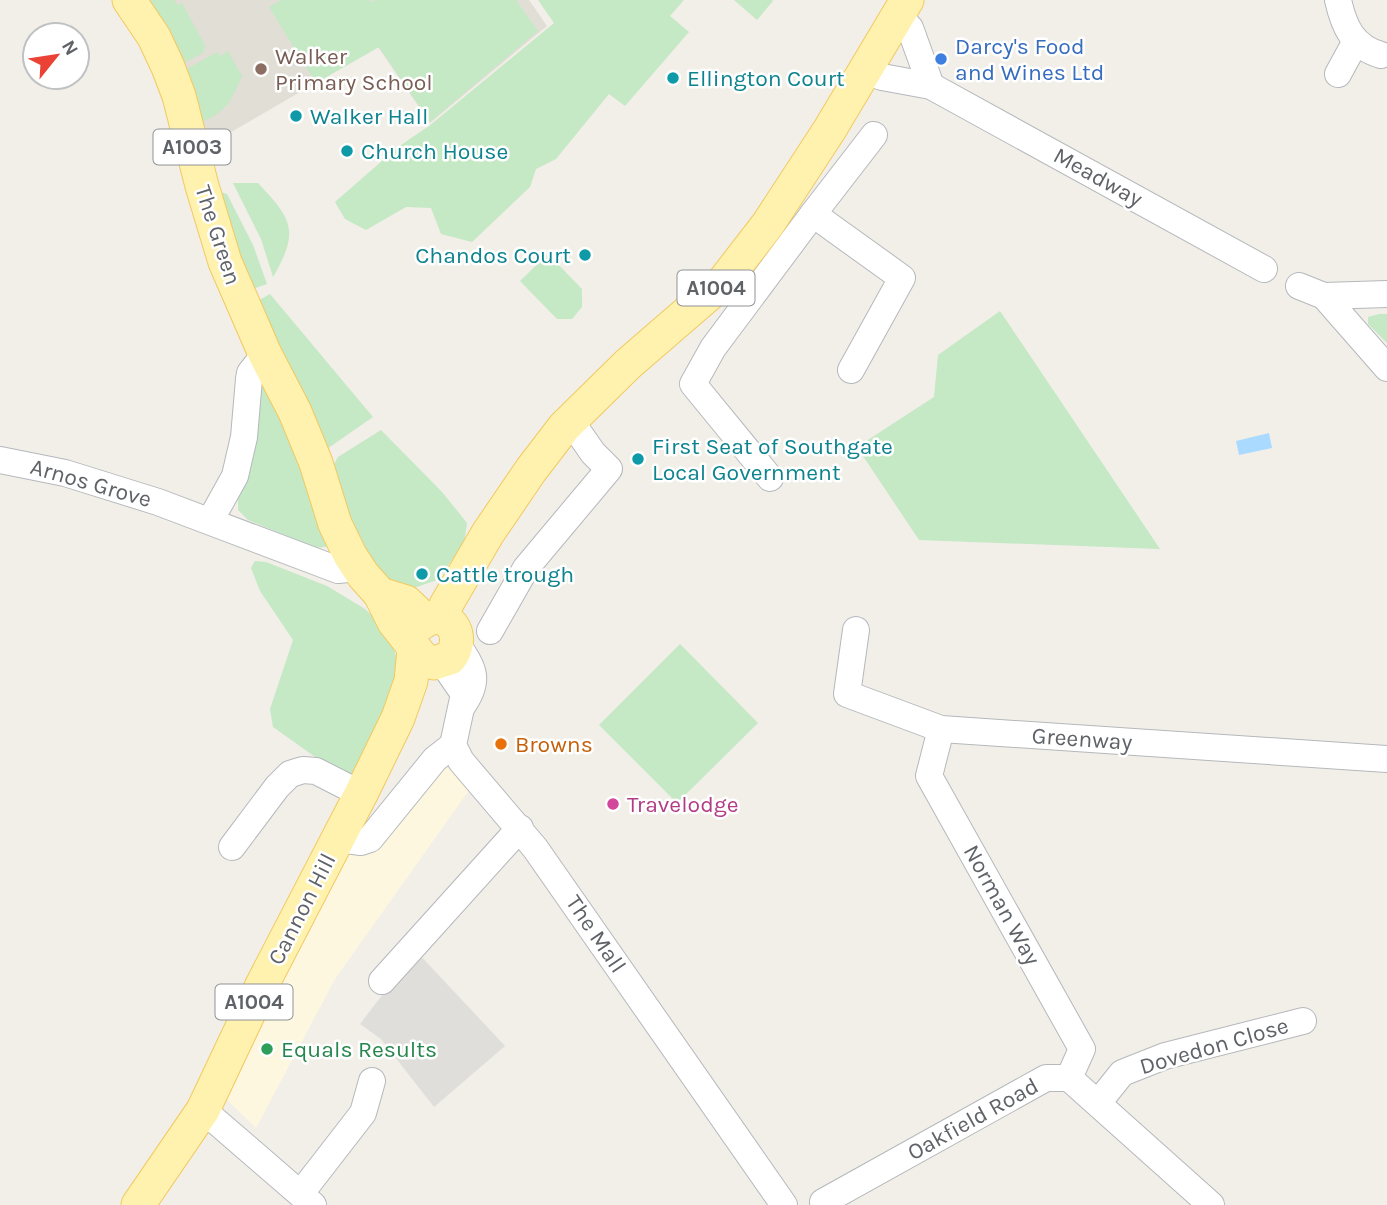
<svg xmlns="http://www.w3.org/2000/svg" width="1387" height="1205" font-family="Karla,sans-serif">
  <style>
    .commercial { fill: #fef7e0 }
    .industrial { fill: #e0deda }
    .education { fill: #e1ded6 }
    .green { fill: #c5e8c5 }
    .water { fill: #aadaff }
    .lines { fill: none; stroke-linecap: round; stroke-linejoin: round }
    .minor-casing { stroke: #b5b8bc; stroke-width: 28 }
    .major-casing { stroke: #f2c960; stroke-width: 35 }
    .minor { stroke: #fff; stroke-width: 26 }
    .major { stroke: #fff2af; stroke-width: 33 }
    .shop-dot { fill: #3f7fe0; stroke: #fff; stroke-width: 2.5 }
    .education-dot { fill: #8d6e63; stroke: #fff; stroke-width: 2.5 }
    .culture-dot { fill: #0f9aa8; stroke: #fff; stroke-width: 2.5 }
    .food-dot { fill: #e8710a; stroke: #fff; stroke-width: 2.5 }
    .hotel-dot { fill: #d1479c; stroke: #fff; stroke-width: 2.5 }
    .leisure-dot { fill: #2e9e5b; stroke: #fff; stroke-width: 2.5 }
    .labels { text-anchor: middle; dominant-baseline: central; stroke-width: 5; stroke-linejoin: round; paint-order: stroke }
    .shield { fill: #fff; stroke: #8f9295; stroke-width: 2 }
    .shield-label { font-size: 21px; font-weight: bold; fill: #5f6368 }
    .shop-label { font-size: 23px; fill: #366cbe; stroke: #fff; text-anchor: start }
    .education-label { font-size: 23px; fill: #785e54; stroke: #fff; text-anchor: start }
    .culture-label { font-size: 23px; fill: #0d838f; stroke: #fff; text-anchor: start }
    .street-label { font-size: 23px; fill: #5f6368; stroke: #fff }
    .food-label { font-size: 23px; fill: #c56008; stroke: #fff; text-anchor: start }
    .hotel-label { font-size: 23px; fill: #b23c85; stroke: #fff; text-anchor: start }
    .leisure-label { font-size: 23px; fill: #27864d; stroke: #fff; text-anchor: start }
  </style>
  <rect width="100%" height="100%" fill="#f1efe8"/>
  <polygon class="commercial" points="453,745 477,779 335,979 256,1128 214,1087 338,839 361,842"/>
  <polygon class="industrial" points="416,951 505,1046 434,1107 381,1039 360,1024"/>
  <polygon class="education" points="151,0 529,0 547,26 430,123 378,47 214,142 200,141 147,3"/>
  <g class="green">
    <polygon points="152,0 174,0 178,5 182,3 202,40 205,46 203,53 184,63 148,3"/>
    <polygon points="281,0 367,0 374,2 374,0 516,0 538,31 430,122 379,47 316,83 269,7"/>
    <polygon points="538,0 684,0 670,16 689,32 625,106 609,94 556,159 536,169 530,187 472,242 441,234 431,208 406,207 366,230 345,219 335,202 398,147 429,126 554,23"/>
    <polygon points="734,0 772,0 773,1 757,20"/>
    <path d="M 228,51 L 242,76 C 230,102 228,111 201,122 L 185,70 L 217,52 L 220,56 Z"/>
    <path d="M 233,183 L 258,183 C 292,219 300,231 273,277 L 261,239 Z"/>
    <polygon points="214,190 227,194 253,245 267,284 247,291"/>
    <polygon points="548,254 582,289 582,307 572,319 557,319 520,281"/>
    <polygon points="270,294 373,417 321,453 252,304"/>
    <polygon points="1000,311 1160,549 919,540 857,447 934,397 938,355"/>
    <polygon points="1379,314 1387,314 1387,343 1368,324 1368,317"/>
    <polygon points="266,378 291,435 330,546 317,548 248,520 238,510 238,493 254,388"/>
    <polygon points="381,430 442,492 467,523 464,544 437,580 408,590 387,578 361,552 329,473 338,457"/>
    <polygon points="255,561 266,562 327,586 365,609 389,631 403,682 364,767 350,777 335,771 273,727 270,709 293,640 260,591 251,568"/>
    <polygon points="680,644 758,723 677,803 599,725"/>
  </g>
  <polygon class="water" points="1269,433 1272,448 1239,455 1236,441"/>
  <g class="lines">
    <g class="minor-casing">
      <g id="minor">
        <path d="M 1338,0 C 1344,27 1353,47 1381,55"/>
        <polyline points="899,16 910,28 931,86"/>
        <polyline points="866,71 882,77 931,86 1264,269"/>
        <polyline points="1338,74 1356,41"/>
        <polyline points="1299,286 1324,296 1387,368"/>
        <polyline points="1324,296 1387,294"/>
        <polyline points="851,370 902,278 813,214 874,135"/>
        <polyline points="0,460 65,473 158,502 338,570 358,568"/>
        <polyline points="770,478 693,384 713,348 813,214"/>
        <polyline points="210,521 235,476 244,437 249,379 250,373 265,354"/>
        <polyline points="856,630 847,694 941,729 1387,759"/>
        <polyline points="490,631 526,568 609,469 593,453 570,420"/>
        <path d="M 457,644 C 473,668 481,679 463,705"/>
        <polyline points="442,662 464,694 453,745 461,761 535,848 784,1205"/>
        <polyline points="941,729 929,776 1082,1049 1069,1078"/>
        <polyline points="338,839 361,842 370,839 435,759 453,745"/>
        <polyline points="232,847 277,787 290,774 303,770 316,771 361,794"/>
        <polyline points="382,981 520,828"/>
        <polyline points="1098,1103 1122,1073 1165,1056 1303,1021"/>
        <polyline points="203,1110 313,1205"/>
        <polyline points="301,1193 363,1113 372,1081"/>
        <polyline points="823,1202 1046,1078 1069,1078 1211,1205"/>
      </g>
    </g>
    <g class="major-casing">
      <g id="major">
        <polyline points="129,0 154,37 168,67 179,96 202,186 225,262 265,354 295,412 316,463 335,524 350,555 363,575 380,594 406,602 425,620"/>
        <path d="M 380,594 L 394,622 L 424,660 L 434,663 L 450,658 C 468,635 446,605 422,623"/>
        <polyline points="441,618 446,605 488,533 531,470 564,427 628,364 724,281 768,224 830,129 907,0"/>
        <polyline points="138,1205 203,1110 262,985 361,794 398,718 411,681 414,649"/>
      </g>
    </g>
    <use href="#minor" class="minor"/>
    <use href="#major" class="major"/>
  </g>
  <circle class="shop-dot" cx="941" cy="59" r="7"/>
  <circle class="education-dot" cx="261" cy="69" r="7"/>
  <g class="culture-dot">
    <circle cx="673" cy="78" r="7"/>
    <circle cx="296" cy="116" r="7"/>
    <circle cx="347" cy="151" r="7"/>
    <circle cx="585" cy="255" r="7"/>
    <circle cx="638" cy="459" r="7"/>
    <circle cx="422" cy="574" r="7"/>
  </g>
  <circle class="food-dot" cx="501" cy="744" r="7"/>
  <circle class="hotel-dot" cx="613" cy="804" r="7"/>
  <circle class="leisure-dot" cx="267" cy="1049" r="7"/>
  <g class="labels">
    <g class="shield">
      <rect x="153.5" y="129.5" width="77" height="35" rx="5"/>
      <rect x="677.5" y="270.5" width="77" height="35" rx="5"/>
      <rect x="215.5" y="984.5" width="77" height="35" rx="5"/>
    </g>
    <g class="shield-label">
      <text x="192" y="147">A1003</text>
      <text x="716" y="288">A1004</text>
      <text x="254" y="1002">A1004</text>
    </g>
    <g class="shop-label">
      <text x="955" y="46">Darcy's Food<tspan x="955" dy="26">and Wines Ltd</tspan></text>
    </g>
    <g class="education-label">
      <text x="275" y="56">Walker<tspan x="275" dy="26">Primary School</tspan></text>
    </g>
    <g class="culture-label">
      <text x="687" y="78">Ellington Court</text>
      <text x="310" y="116">Walker Hall</text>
      <text x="361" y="151">Church House</text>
      <text x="571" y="255" text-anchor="end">Chandos Court</text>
      <text x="652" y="446">First Seat of Southgate<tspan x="652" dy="26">Local Government</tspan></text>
      <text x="436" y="574">Cattle trough</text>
    </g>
    <g class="street-label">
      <text transform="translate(1098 177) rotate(29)">Meadway</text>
      <text transform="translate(218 235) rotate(72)">The Green</text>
      <text transform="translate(91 483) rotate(16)">Arnos Grove</text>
      <text transform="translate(1082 739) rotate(4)">Greenway</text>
      <text transform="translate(1002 905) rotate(61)">Norman Way</text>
      <text transform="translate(302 909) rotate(-63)">Cannon Hill</text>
      <text transform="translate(596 934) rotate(56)">The Mall</text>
      <text transform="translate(1214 1046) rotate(-16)">Dovedon Close</text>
      <text transform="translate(973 1119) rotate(-29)">Oakfield Road</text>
    </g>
    <g class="food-label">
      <text x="515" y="744">Browns</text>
    </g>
    <g class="hotel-label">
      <text x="627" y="804">Travelodge</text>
    </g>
    <g class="leisure-label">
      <text x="281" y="1049">Equals Results</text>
    </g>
  </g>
  <g transform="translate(56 56) rotate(60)"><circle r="33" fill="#ffffff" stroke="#bfc1c3" stroke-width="2"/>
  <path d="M0-5L12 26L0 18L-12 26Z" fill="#ea4335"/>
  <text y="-10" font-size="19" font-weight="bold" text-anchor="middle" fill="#5f6368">N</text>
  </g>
</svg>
